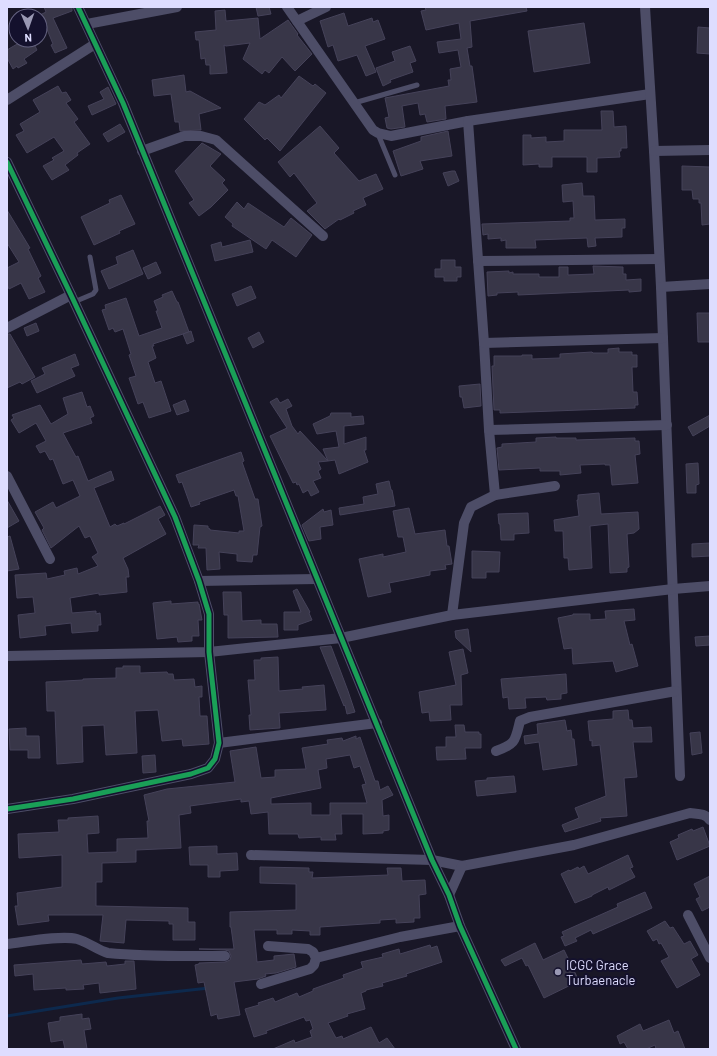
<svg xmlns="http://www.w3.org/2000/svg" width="717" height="1056" font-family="Barlow,sans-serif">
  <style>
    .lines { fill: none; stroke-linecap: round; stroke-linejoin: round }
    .stream { stroke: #0d294d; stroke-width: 3 }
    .building { fill: #383648; stroke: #454259; fill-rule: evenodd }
    .lane { stroke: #4d4d67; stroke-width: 5 }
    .street { stroke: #4d4d67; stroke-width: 10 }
    .cycleway-casing { stroke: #14112d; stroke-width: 8 }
    .cycleway { stroke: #1a9f57; stroke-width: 5 }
    .poi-dot { fill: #9998b3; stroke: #14112d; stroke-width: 1.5 }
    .labels { text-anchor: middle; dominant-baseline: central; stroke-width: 4; stroke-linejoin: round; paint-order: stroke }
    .poi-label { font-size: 13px; fill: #deddff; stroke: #14112d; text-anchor: start }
  </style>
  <rect width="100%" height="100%" fill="#191727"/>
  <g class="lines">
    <polyline class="stream" points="7,1016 118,998 209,988"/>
  </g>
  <g class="building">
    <polygon points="44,7 72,7 72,11 53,18 67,48 55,53 51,45 53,44 44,22 40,24 40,15 46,12"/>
    <polygon points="256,7 269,7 271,14 258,16"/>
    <polygon points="425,7 526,7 527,11 470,21 472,47 467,48 470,66 472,66 477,102 445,106 446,119 427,122 425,114 420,115 418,103 402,106 405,127 391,129 387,128 385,118 389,117 385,98 449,86 448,80 451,80 450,69 461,67 458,50 439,53 437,42 461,39 459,23 426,30 421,11 426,10"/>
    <polygon points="225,10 226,21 258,18 260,39 288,20 298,34 297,35 312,54 295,71 282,57 269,73 265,70 262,74 243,59 250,43 226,46 224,45 227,73 210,74 210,65 206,65 205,58 201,59 199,40 196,40 195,32 216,30 215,11"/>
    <polygon points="344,13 348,26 372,18 373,22 378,20 385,39 365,46 376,72 366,76 357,55 338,61 333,45 328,47 320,21"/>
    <polygon points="584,23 590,63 534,72 528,31"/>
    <polygon points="698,27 710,28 710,54 697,53"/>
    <polygon points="24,40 32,40 37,50 24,59 27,63 18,68 17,66 13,69 7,58 7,50"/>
    <polygon points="410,46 416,61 410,63 413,72 390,80 391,82 383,86 376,68 395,61 392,52"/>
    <polygon points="184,75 186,92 190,91 221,108 199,114 201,130 180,131 179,122 175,122 171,94 154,96 152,80"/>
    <polygon points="299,76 313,86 315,84 326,93 280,151 267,138 265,140 244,119 259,102 265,105 279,95 281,98"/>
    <polygon points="58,86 62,93 66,92 71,100 66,103 78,119 74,122 90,144 77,153 78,155 65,165 69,170 52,180 43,166 54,160 52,158 64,151 54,137 27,153 16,135 24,131 20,124 40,112 33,100"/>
    <polygon points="108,87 116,104 92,115 88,106 104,99 100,92"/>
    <polygon points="601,111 613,111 614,127 626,126 627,148 621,148 621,151 619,151 620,157 597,158 597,172 587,172 587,157 552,157 552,167 539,167 539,164 523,165 523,135 531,135 531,138 546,137 546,142 564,141 564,130 602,130"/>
    <polygon points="120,124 125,132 108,142 103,134"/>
    <polygon points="320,126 339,148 334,153 359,181 376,174 383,189 363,198 366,205 353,211 354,213 340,220 339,219 325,229 307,211 317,203 294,173 290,177 278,162"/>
    <polygon points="448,131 452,156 420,161 423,169 401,176 393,151 421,141 421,137"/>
    <polygon points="202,143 221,154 210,166 225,180 222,183 228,190 211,207 199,216 189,203 194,200 175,171"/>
    <polygon points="682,166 710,167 710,224 702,225 701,203 699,203 699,199 693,199 692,190 682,190"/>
    <polygon points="452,171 455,171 459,181 448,186 443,173"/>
    <polygon points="582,183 583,196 594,196 595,220 625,219 625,228 622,228 622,237 595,238 596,246 588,247 587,238 535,240 536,248 506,248 506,240 501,241 501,238 488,239 488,234 483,235 482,224 570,221 570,218 574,218 573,201 563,202 562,185"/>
    <polygon points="121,195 135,224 119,231 120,233 94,245 81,217 110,203 109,200"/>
    <polygon points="237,202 244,209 248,203 284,227 291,218 312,235 296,257 272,240 266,249 232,226 233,224 225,217"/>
    <polygon points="7,210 30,248 28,249 41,276 38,278 45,292 29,299 21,283 9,289 7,284 7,268 19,262 7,243"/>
    <polygon points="250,240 253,252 215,261 211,245 221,242 222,247"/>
    <polygon points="133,250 143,274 109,289 101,271 118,264 116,257"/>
    <polygon points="441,260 455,260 455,267 461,267 461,277 457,277 457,281 444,281 444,277 435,277 435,269 441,269"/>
    <polygon points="156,262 161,273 148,279 143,268"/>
    <polygon points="593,266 623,267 623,274 626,274 626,280 641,279 641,291 629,292 629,290 518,295 518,292 497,293 497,295 488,296 487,272 509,271 509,273 513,272 513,274 539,274 539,277 559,277 559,267 568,267 568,275 594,274"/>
    <polygon points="251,286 256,298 237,306 232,294"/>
    <polygon points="172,291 177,302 178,302 189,332 153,344 154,346 152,346 156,358 148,362 155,383 161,381 171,411 149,418 143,402 138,404 129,378 136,376 129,355 131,354 123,329 115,332 113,328 109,330 102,310 106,309 105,305 126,298 139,336 162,328 156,311 158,311 154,301 163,297 162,295"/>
    <polygon points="697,313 710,313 710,342 698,342"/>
    <polygon points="36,323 39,331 27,336 24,328"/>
    <polygon points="191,331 194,341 187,344 183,334"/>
    <polygon points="259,332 264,342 253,348 248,338"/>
    <polygon points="7,334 10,334 35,377 22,384 20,382 7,388"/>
    <polygon points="619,348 619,352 632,352 632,355 637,355 637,367 632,367 633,392 637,392 638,405 635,405 635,408 500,413 500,410 494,410 492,366 494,366 494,356 522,356 522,355 532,355 532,359 560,358 560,354 592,352 593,353 608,353 608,349"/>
    <polygon points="75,354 79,365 71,368 75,376 37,393 31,381 45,374 42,368"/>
    <polygon points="480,384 481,406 464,408 462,397 460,397 459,386"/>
    <polygon points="82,392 87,407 90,406 94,416 90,418 92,423 63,433 76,457 78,456 88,481 111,471 114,480 94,488 110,527 115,524 117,526 124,523 124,524 160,506 165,515 158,519 166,534 123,558 128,569 129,577 126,577 127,592 99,595 99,593 70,598 72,613 96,611 96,614 100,613 101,625 98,625 98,631 72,633 71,623 45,626 46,635 20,638 18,615 35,613 33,597 17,598 15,575 46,573 47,579 65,575 64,571 77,568 78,574 98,566 92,557 98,553 90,536 85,538 79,526 51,548 42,530 44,528 35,512 53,502 56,508 80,496 73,480 63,484 53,459 50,460 45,451 40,453 36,446 46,441 36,423 19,433 11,420 14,418 12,415 40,405 51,424 68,414 63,398"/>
    <polygon points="277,398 280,403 288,399 292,406 286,409 292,426 298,434 300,431 328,461 318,462 321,469 318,471 321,478 313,481 319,492 311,496 308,490 303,493 299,484 297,485 296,482 293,483 270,436 287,428 270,402"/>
    <polygon points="185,400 189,411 177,415 173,405"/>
    <polygon points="331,413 351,413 351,417 363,416 364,424 344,426 344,444 366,437 366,450 364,450 368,462 339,474 335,460 328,461 323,449 339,447 336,431 317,434 313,424 330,416"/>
    <polygon points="710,415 710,426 693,436 688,427"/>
    <polygon points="556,437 556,438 576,438 576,440 635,438 635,441 639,441 640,454 635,455 638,483 612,485 610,465 605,465 605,464 580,465 581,473 560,475 560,471 540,471 540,468 499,470 497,448 502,447 502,444 536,442 536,438"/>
    <polygon points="241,452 244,461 242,462 255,499 258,499 262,526 260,527 257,555 253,555 252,562 237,561 237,554 219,552 220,569 207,570 206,548 198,548 199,545 193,545 194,525 208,526 208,528 210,529 210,530 239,533 239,531 244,531 238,496 236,496 234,490 199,502 200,504 191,507 182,482 179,483 176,475"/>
    <polygon points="698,463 699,484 696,485 696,493 687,493 686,464"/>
    <polygon points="389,481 391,490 392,490 395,506 340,515 339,508 364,504 363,497 378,494 376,484"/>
    <polygon points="599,493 601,514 638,512 639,529 634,533 627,534 629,567 627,568 627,572 610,573 608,524 590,526 592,568 569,570 568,558 564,558 563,531 555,531 554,520 579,516 577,500 578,500 578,495"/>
    <polygon points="7,500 19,521 7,528"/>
    <polygon points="409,508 415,534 445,530 447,546 449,546 452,564 445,565 446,569 430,571 430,575 389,583 391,592 368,597 359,559 383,554 383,557 406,552 403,537 398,537 393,511"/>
    <polygon points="323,509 324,512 331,510 333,525 320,527 321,539 309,541 302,525"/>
    <polygon points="528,513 529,533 514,534 514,540 501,540 500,524 499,524 498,514"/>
    <polygon points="10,536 19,569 7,571 7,537"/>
    <polygon points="710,543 710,556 692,557 692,544"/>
    <polygon points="472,551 500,552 499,572 486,572 486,578 472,578"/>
    <polygon points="297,589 310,612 309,613 312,620 298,625 298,630 284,630 284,612 301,612 293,591"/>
    <polygon points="223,592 241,592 242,621 261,620 261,624 277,624 278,637 228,638 228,615 224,615"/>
    <polygon points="171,601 171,604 198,602 198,604 199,604 202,620 198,620 199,636 192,636 192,641 178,642 177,637 157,639 153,603"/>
    <polygon points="634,609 635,620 624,621 630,645 632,644 638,666 616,672 613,661 573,664 572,648 564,649 558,618 573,615 573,614 590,614 590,620 606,619 605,611"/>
    <polygon points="468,629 471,652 456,638 455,631"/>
    <polygon points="710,636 710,645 696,646 695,637"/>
    <polygon points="331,646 348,691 355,712 347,714 345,705 344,706 320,647"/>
    <polygon points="463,649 468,673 461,675 462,705 450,705 451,720 430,721 429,712 422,713 419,692 456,685 449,652"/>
    <polygon points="278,657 279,691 303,689 302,687 324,685 326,710 279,713 280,728 250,730 249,715 251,715 248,680 255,680 254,660 261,660 261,658"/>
    <polygon points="123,666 140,666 140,673 167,672 168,674 173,674 174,680 194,679 195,687 202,686 202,697 199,697 200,716 207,716 209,744 183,746 182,739 162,741 158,710 135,711 137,753 106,755 104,725 82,726 83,762 57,764 55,711 47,711 46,682 83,680 83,679 116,678 116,668 123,668"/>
    <polygon points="566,674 567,693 561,694 561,699 547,700 546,697 525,698 526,708 509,709 508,697 503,698 501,679"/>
    <polygon points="628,710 629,720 632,720 633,728 651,727 652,742 633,742 637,777 624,778 627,816 600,818 601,821 565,832 562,825 579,818 575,808 606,796 600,745 592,746 592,740 590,741 588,721 613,719 613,711"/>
    <polygon points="565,720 567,731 571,730 572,739 574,739 577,765 543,770 539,742 525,744 524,736 538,734 537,724"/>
    <polygon points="455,725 464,725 465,732 479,732 479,734 481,734 481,748 465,748 466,759 437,760 436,747 446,747 446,737 456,737"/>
    <polygon points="26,728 26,736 39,736 40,758 28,758 28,750 10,750 9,729"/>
    <polygon points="700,732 702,753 692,755 690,733"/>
    <path d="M 356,736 L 356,739 L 360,737 L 375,781 L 378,781 L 380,790 L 388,786 L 393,795 L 382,800 L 383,816 L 389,815 L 389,830 L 383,831 L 383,833 L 363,834 L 363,814 L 341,814 L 342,834 L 335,834 L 336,840 L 321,840 L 321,837 L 299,838 L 298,834 L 269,834 L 268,812 L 251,814 L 249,801 L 241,802 L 241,799 L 190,806 L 191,813 L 179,815 L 181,848 L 136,850 L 136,862 L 102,863 L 102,882 L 96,882 L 96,906 L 188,908 L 188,922 L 195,922 L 195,940 L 173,940 L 173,924 L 169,924 L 169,921 L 126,920 L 124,943 L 100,941 L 103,915 L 48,915 L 49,921 L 18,925 L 15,906 L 18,906 L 17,893 L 62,887 L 62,855 L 19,858 L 18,834 L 59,832 L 58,820 L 68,820 L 68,818 L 98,816 L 99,833 L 87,834 L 88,853 L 117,852 L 117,839 L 148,838 L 147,821 L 149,821 L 144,795 L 167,789 L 235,782 L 230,751 L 256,747 L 261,778 L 275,777 L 275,770 L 306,769 L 302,748 L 328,744 L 327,740 L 342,738 L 343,741 ZM 350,755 L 354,768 L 360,766 L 366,784 L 362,785 L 367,803 L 330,803 L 330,815 L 311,815 L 311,803 L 271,804 L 271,798 L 321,788 L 318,770 L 327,768 L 326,759 Z"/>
    <polygon points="155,755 156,772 143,773 142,756"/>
    <polygon points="514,776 516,792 477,796 475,781 487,780 487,778"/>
    <polygon points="703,827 710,846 677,860 670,842 679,838 678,835 692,829 693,831"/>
    <polygon points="217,846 217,854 237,853 238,870 220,871 220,877 208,877 208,865 190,865 189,847"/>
    <polygon points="628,855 633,867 630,868 635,877 609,890 608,887 592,895 592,896 575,903 561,874 569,870 570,871 578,867 579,869 584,866 588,874"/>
    <polygon points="260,867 309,868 309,872 313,872 312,878 388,875 387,868 401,868 402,881 425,880 426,894 419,895 420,918 414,918 414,922 396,923 396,919 380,920 380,923 320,927 320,935 310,935 310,931 292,930 292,934 277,934 277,930 254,930 257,962 274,960 274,956 294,954 296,967 276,973 265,974 266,976 258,979 234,982 240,1015 218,1019 217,1014 211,1016 204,982 198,983 195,965 199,964 199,963 225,962 230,960 231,956 229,951 225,950 199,949 234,949 231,927 230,927 230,912 296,910 296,884 260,883"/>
    <polygon points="710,876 710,907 702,911 696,899 700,897 694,884"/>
    <polygon points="645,892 652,908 593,934 591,930 575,938 577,941 565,946 561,937 564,936 562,932 618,907 617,904"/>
    <polygon points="665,921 670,928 673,927 684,944 690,941 698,955 691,959 700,975 677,988 661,961 669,957 661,943 659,944 657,939 653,941 647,931"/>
    <polygon points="535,943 543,960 564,950 579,981 544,998 528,965 526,966 522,958 505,966 501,960"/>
    <polygon points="430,945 431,948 437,946 442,962 406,974 407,976 382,983 383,986 366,990 366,991 361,993 365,1009 347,1014 348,1016 328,1023 336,1038 342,1036 343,1039 371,1027 379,1043 387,1038 395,1049 273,1049 294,1040 295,1043 312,1037 310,1031 313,1029 310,1020 306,1021 304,1017 266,1031 267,1033 254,1037 245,1009 259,1005 258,1003 273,998 275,1002 297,993 299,997 313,991 313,989 344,978 343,975 363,968 361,962 383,957 382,954 399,949 400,954"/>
    <polygon points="81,960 82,964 106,962 107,966 125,964 125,961 134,961 136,989 100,993 99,983 83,985 84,989 66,990 66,988 34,990 33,974 15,976 14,965"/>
    <polygon points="82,1014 82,1019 89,1018 91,1029 84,1030 87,1049 65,1049 63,1040 51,1042 48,1023 60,1021 60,1017"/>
    <polygon points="669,1020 674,1033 678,1031 685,1049 656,1049 655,1045 646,1049 628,1049 624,1042 620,1044 617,1036 640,1024 643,1031"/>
  </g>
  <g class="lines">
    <g class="lane">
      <polyline points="354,103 417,85"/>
      <polyline points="378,134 395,175"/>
      <polyline points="74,302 93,294 96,290 90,257"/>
    </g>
    <g class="street">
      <polyline points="78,7 123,103 432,860 449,895 460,926 516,1049"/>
      <polyline points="287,7 373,130 378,133 391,136 468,121 650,94"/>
      <polyline points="645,7 654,151 661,287 680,776"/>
      <polyline points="297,21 326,7"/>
      <polyline points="87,24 177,7"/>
      <polyline points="7,100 95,44"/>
      <polyline points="468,121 484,343 489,430 495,495"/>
      <polyline points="142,151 184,136 201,136 216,140 323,236"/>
      <polyline points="654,151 710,150"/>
      <polyline points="7,162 71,295 175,517 199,581 209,614 209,652 219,743 215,759 208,768 191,774 73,799 7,809"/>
      <polyline points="478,261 659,259"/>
      <polyline points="661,287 710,284"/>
      <polyline points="7,328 71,295"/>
      <polyline points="484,343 663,338"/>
      <polyline points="489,430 667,425"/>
      <polyline points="7,476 50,559"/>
      <polyline points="199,581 317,579"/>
      <polyline points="452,615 464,523 471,507 495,495 555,486"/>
      <polyline points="7,656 209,652 341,638 452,615 673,589 710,586"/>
      <polyline points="219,743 377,723"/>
      <path d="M 496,751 C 516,744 515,741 520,721 L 530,717 L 676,691"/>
      <path d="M 251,855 L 432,860 L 462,866 L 574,845 L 690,813 C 697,814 705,813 710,820"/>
      <polyline points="449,895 462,866"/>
      <polyline points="688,915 710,958"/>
      <path d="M 7,944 C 25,942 61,935 77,939 C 88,942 99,951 108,953 C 147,957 186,956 225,956"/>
      <polyline points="316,958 400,937 460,926"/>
      <polyline points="261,984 310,969 314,965 316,958 313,952 308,949 268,946"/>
    </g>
    <g class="cycleway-casing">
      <g id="cycleway">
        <polyline points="78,7 123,103 432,860 449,895 460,926 516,1049"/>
        <polyline points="7,162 71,295 175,517 199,581 209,614 209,652 219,743 215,759 208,768 191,774 73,799 7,809"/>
      </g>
    </g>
    <use href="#cycleway" class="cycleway"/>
  </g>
  <circle class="poi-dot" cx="558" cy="972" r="4"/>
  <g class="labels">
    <g class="poi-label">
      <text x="566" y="965">ICGC Grace<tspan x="566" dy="15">Turbaenacle</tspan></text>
    </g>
  </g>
  <rect width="717" height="1056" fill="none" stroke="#deddff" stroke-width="16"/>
  <g transform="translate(28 28) rotate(178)"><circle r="19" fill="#14112d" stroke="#656381"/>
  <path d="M0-3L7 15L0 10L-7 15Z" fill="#9998b3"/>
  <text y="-6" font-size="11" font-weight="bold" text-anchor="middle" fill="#deddff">N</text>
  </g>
</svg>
